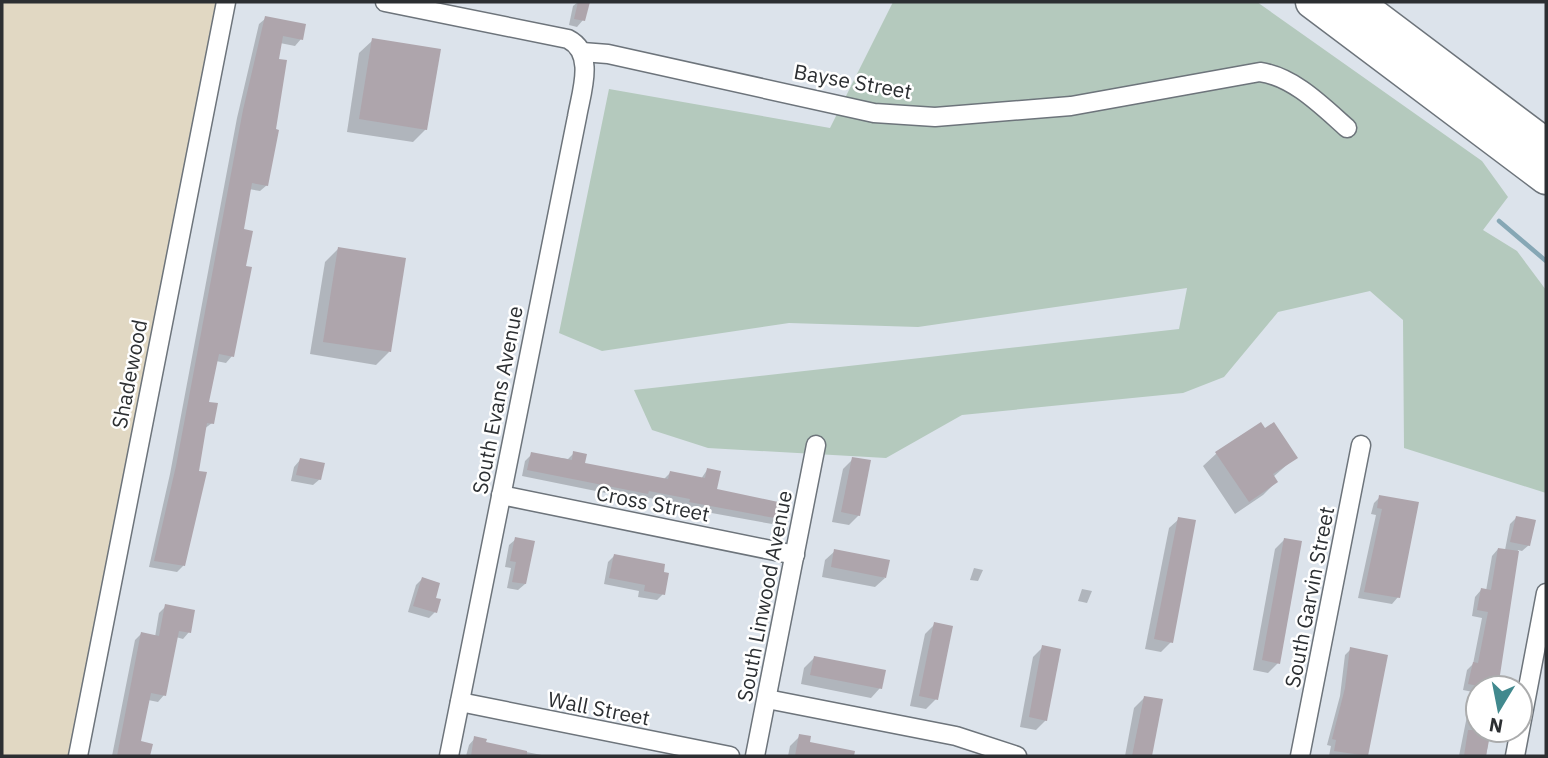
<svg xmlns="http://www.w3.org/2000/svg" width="1548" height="758" font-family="'IBM Plex Sans',sans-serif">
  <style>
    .education { fill: #e1d8c3 }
    .green { fill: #b4c9bd }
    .shadow { fill: #0003 }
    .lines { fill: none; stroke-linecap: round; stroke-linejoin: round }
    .stream { stroke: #86a7b5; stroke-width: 4.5 }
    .building { fill: #aea5ac }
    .minor-casing { stroke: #6d747b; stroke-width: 21 }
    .motorway-casing { stroke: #6d747b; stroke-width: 35 }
    .minor { stroke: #fff; stroke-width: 18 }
    .motorway { stroke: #fff; stroke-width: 32 }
    .labels { text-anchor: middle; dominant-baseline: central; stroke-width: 5; stroke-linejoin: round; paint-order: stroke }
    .street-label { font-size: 21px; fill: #2c2f32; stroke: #fff }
  </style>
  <rect width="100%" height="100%" fill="#dce3eb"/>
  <polygon class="education" points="2,2 218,2 69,756 2,756"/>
  <polygon class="green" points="893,2 1257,2 1482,161 1508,197 1483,230 1517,251 1546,290 1546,493 1404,448 1403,320 1370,291 1278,312 1224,377 1183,393 962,415 886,458 708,448 652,430 634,390 1179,329 1187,288 918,327 789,323 602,351 559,333 609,89 830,128"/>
  <g class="shadow">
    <polygon points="578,2 588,2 583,20 577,27 569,25 573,6"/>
    <polygon points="266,18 301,39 295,46 280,43 267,185 260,191 249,189 242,231 232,356 226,363 216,361 207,403 212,423 204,429 183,566 177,572 149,567 170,474 237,118 259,24"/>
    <polygon points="373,40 426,129 413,142 347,132 359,53"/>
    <polygon points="338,249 389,352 376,365 310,354 325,262"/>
    <polygon points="574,453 583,464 664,479 670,473 701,479 707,470 715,491 778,518 772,524 684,508 685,505 644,497 640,500 522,476 525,461 532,454 568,459"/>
    <polygon points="1217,453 1296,457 1273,477 1276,482 1263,495 1235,514 1203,466"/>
    <polygon points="853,459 859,515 849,525 832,522 843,469"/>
    <polygon points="300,460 320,479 313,485 291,481 294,467"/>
    <polygon points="1380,497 1398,597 1392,604 1358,598 1376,515 1371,514 1374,503"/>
    <polygon points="1516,518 1529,545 1522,551 1518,550 1496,688 1478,688 1478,693 1463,690 1467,670 1473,664 1482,618 1472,616 1475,597 1481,590 1486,591 1492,556 1498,549 1505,550 1510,524"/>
    <polygon points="1179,519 1171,642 1161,652 1145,649 1169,528"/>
    <polygon points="516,539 525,584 518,590 507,588 511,568 505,567 509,545"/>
    <polygon points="1285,539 1278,663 1268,673 1253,670 1275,549"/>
    <polygon points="835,551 885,578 875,587 822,577 825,560"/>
    <polygon points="614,556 663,594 657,600 638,597 639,591 604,584 608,562"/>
    <polygon points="974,568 983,570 978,581 970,580"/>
    <polygon points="422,579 433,599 435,612 429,618 408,612 416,585"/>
    <polygon points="1082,589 1092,591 1087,603 1078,601"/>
    <polygon points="166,606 189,632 183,639 176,637 164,695 158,702 148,700 139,743 151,745 148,756 112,756 135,640 141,634 155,637 159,613"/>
    <polygon points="935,624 936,699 926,709 910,706 925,634"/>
    <polygon points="1043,647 1046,720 1036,730 1020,727 1033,657"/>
    <polygon points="1351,649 1386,656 1367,756 1329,756 1331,746 1327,745 1340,696 1345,655"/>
    <polygon points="814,658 880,688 871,698 801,684 804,668"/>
    <polygon points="1144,698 1161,701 1150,756 1125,756 1134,708"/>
    <polygon points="1473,710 1478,711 1478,730 1490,730 1486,756 1459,756 1467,716"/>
    <polygon points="800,736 808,743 844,750 843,756 788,756 790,746"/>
    <polygon points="475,738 484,744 547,756 466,756 469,745"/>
  </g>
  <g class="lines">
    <polyline class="stream" points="1499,221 1546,261"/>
  </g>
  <g class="building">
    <polygon points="578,2 590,2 585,21 574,19"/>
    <polygon points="265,16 306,24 303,40 283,36 279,59 287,60 276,129 279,130 268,186 252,183 244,229 253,231 246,266 252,267 234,357 219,354 209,402 218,403 214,424 207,423 199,471 207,472 185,566 154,561 176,466 243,110"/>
    <polygon points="372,38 441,49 427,130 359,119"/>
    <polygon points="338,247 406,258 391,352 323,342"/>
    <polygon points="1261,422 1265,428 1274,422 1298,458 1273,474 1278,482 1249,502 1215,452"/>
    <polygon points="573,451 587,454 585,463 668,479 670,471 705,478 707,468 721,471 717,489 783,503 780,519 689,502 690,499 649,491 648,494 527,470 531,452 572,460"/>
    <polygon points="852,457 871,460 860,516 841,512"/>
    <polygon points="300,458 325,463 321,480 296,475"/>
    <polygon points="1379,495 1419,502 1400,598 1364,592 1382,509 1377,508"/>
    <polygon points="1516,516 1536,520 1530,546 1510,542"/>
    <polygon points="1178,517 1196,520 1173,643 1154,639"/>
    <polygon points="515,537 535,541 526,584 512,582 516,562 510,561"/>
    <polygon points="1284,538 1302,541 1280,664 1262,660"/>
    <polygon points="1498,548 1519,551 1498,688 1488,688 1468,684 1473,662 1478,663 1488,612 1477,610 1481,588 1491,590"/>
    <polygon points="834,549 890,560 886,578 831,567"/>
    <polygon points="614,554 665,564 664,572 669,573 665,595 644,591 645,585 609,578"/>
    <polygon points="422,577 440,583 436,598 441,599 437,613 413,606"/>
    <polygon points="165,604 195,610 191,633 179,631 166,696 151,693 141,741 153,744 150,756 117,756 141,632 159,636"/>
    <polygon points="934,622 953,626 938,700 919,696"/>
    <polygon points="1042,645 1061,649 1047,721 1029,717"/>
    <polygon points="1350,647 1388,655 1368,756 1334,751 1336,740 1332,739 1345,688"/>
    <polygon points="814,656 886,670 882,689 810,675"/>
    <polygon points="1144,696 1163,699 1152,756 1132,756"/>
    <polygon points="1468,730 1491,730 1486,756 1464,756"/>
    <polygon points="799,734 811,736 810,742 855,751 854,756 795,756"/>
    <polygon points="474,736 487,739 486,742 527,751 527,756 471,756"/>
  </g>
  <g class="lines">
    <g class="minor-casing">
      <g id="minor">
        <path d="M 385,2 L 568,39 C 596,53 581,93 577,117 L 449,756"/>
        <path d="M 582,52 L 608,54 L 874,113 L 935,117 L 1071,106 L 1260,72 C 1294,77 1322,106 1347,128"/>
        <polyline points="501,495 795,555"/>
        <polyline points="767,699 956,736 1017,756"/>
        <polyline points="460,702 730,756"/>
        <polyline points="78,756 226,2"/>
        <polyline points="755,756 816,445"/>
        <polyline points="1300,756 1361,445"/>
        <polyline points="1515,756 1546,593"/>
      </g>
    </g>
    <g class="motorway-casing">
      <g id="motorway">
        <polyline points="1312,2 1546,178"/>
        <polyline points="1356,2 1546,145"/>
      </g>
    </g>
    <use href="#minor" class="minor"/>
    <use href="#motorway" class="motorway"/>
  </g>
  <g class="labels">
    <g class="street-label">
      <text transform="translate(853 81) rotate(10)">Bayse Street</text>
      <text transform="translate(129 374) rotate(-79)">Shadewood</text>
      <text transform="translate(497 400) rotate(-79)">South Evans Avenue</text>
      <text transform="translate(653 503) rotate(11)">Cross Street</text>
      <text transform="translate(764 596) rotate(-79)">South Linwood Avenue</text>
      <text transform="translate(1309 597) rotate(-79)">South Garvin Street</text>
      <text transform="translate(599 708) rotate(11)">Wall Street</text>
    </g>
  </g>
  <rect width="1548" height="758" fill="none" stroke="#2c2f32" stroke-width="7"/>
  <g transform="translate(1499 709) rotate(190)"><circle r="33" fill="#ffffff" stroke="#abacad" stroke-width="2"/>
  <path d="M0-5L12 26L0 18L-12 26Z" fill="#41898e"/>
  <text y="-10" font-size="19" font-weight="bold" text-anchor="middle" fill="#2c2f32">N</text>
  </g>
</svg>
